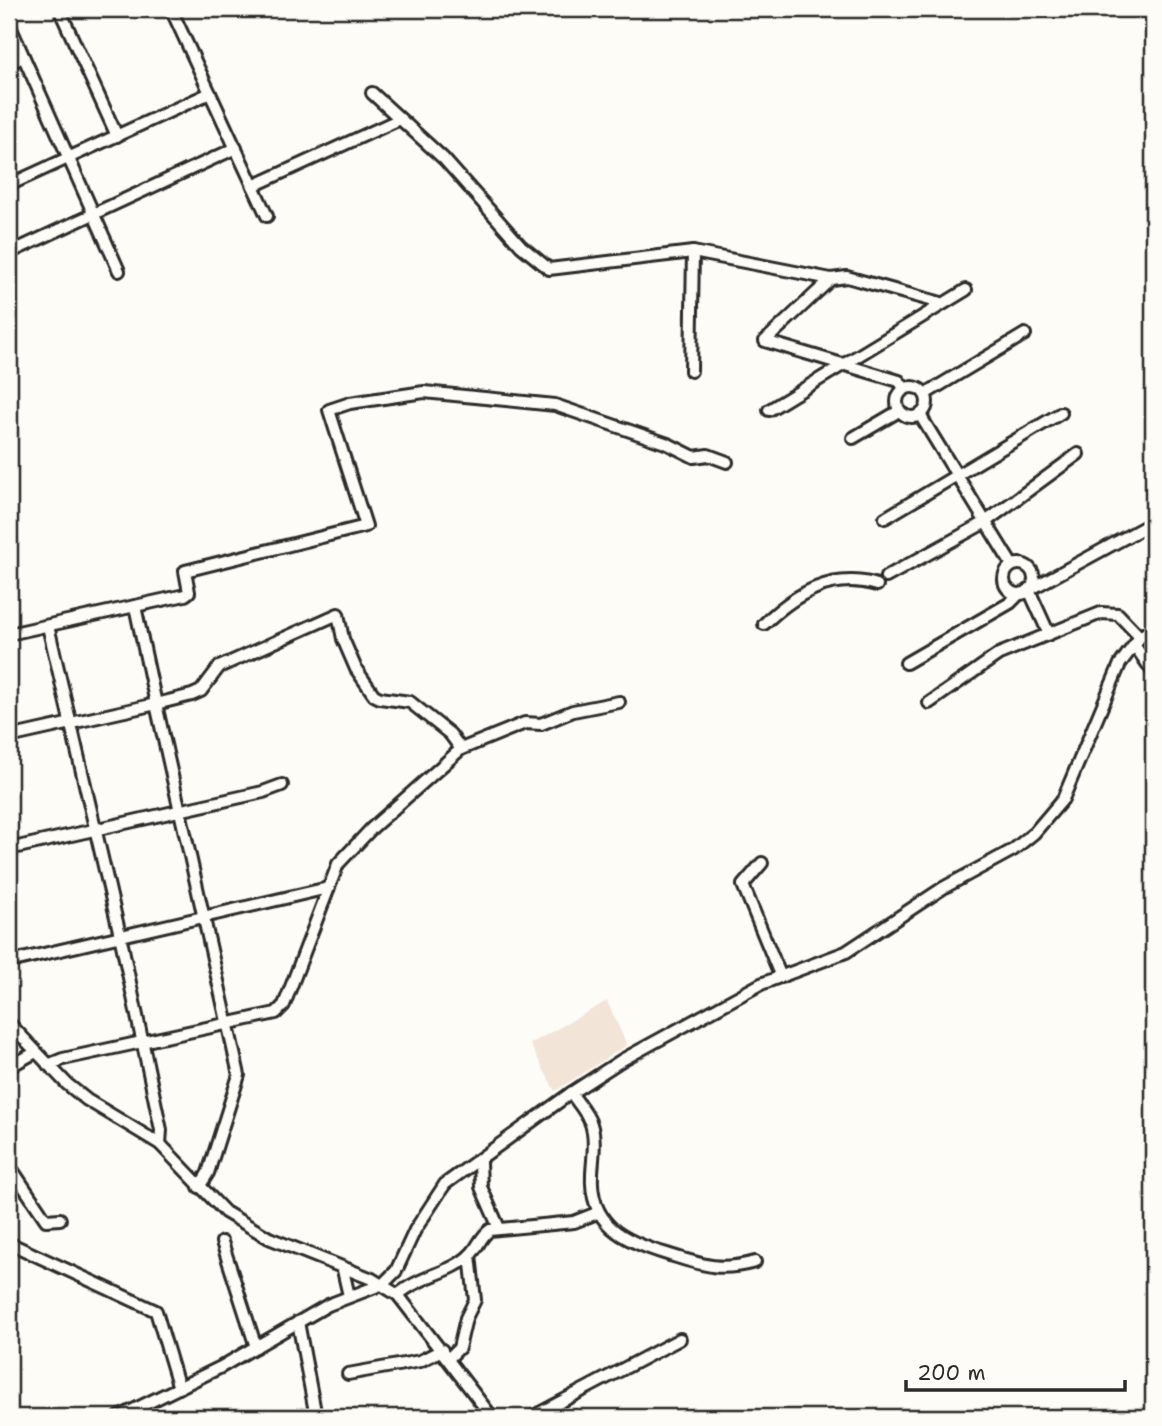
<svg xmlns="http://www.w3.org/2000/svg" width="1162" height="1426" font-family="'Shantell Sans',sans-serif">
  <style>
    .built { fill: #f2e4d6 }
    .lines { fill: none; stroke-linecap: round; stroke-linejoin: round }
    .minor-casing { stroke: #2b2b2b; stroke-width: 16 }
    .minor { stroke: #fdfcf7; stroke-width: 10 }
  </style>
  <rect width="100%" height="100%" fill="#fdfcf7"/>
  <filter id="ink" filterUnits="userSpaceOnUse"><feTurbulence type="fractalNoise" baseFrequency=".0143" numOctaves="2"/><feDisplacementMap in="SourceGraphic" scale="14" xChannelSelector="R" yChannelSelector="G"/><feConvolveMatrix kernelMatrix="1 2 1 2 8 2 1 2 1" color-interpolation-filters="sRGB"/></filter>
  <g filter="url(#ink)">
    <polygon class="built" points="607,1001 627,1045 555,1091 530,1044"/>
    <g class="lines">
      <g class="minor-casing">
        <g id="minor">
          <polyline points="171,9 267,216"/>
          <polyline points="61,13 117,136"/>
          <polyline points="9,24 119,271"/>
          <polyline points="9,64 22,57"/>
          <polyline points="372,93 444,159 521,246 549,269 693,252 831,279 847,277 941,303"/>
          <polyline points="9,185 210,93"/>
          <polyline points="253,186 400,119"/>
          <polyline points="9,253 236,148"/>
          <polyline points="831,279 765,341 899,381 905,389"/>
          <polyline points="691,371 693,252"/>
          <circle cx="912" cy="402" r="15"/>
          <polyline points="925,394 1025,334"/>
          <polyline points="769,410 966,290"/>
          <polyline points="920,415 1012,565"/>
          <polyline points="853,438 899,411"/>
          <polyline points="885,518 1061,413"/>
          <circle cx="1019" cy="579" r="15"/>
          <polyline points="886,577 984,523 1078,454"/>
          <polyline points="135,606 185,595 189,592 185,571 366,526 329,410 350,403 424,392 555,405 668,444 694,457 708,455 727,462"/>
          <path d="M 764,624 C 796,593 832,572 877,585"/>
          <polyline points="48,626 120,935 161,1130 160,1144"/>
          <polyline points="9,634 135,606 156,704 192,695 201,691 219,667 338,614 343,639 356,669 374,695 380,698 410,702 450,734 461,749"/>
          <polyline points="1049,634 1029,590 1150,524"/>
          <polyline points="1135,646 1153,672"/>
          <polyline points="906,663 1010,603 1019,594"/>
          <polyline points="929,703 999,654 1101,613 1118,614 1140,637"/>
          <polyline points="9,737 156,704 239,1075 208,1173 199,1187"/>
          <polyline points="9,849 263,792 282,785"/>
          <polyline points="762,863 743,885 781,977"/>
          <polyline points="9,962 328,888"/>
          <polyline points="9,1023 67,1084 87,1100 160,1144 225,1212 269,1238 372,1279 398,1295 492,1417"/>
          <polyline points="48,1065 63,1059 276,1013 284,1005 338,864 372,828 461,749 525,723 541,724 573,711 619,702"/>
          <polyline points="9,1067 36,1052"/>
          <path d="M 571,1093 C 578,1103 587,1113 591,1124 C 596,1139 593,1157 592,1173 C 589,1225 623,1241 667,1254 C 702,1265 719,1272 755,1262"/>
          <polyline points="480,1162 481,1187 499,1228"/>
          <polyline points="9,1165 46,1220 60,1219"/>
          <polyline points="222,1242 256,1347"/>
          <polyline points="9,1243 156,1311 179,1388"/>
          <polyline points="343,1270 349,1296"/>
          <path d="M 398,1295 C 419,1276 452,1273 470,1255 C 478,1248 480,1237 490,1230 L 574,1222 L 597,1213"/>
          <polyline points="298,1322 316,1417"/>
          <polyline points="448,1359 459,1348 466,1318 475,1300 470,1255"/>
          <polyline points="348,1374 420,1361 442,1350"/>
          <polyline points="119,1417 221,1367 328,1305 383,1284 396,1271 415,1230 445,1184 571,1093 622,1060 761,984 846,952 943,888 1013,850 1034,833 1063,799 1120,664 1140,637 1153,628"/>
          <polyline points="532,1417 680,1339"/>
        </g>
      </g>
      <use href="#minor" class="minor"/>
    </g>
  </g>
  <rect width="1162" height="1426" fill="none" stroke="#fdfcf7" stroke-width="35"/>
  <rect x="18" y="18" width="1127" height="1391" fill="none" stroke="#2b2b2b" stroke-width="2.5" filter="url(#ink)"/>
  <path d="M906 1380v10h219v-10" fill="none" stroke="#2b2b2b" stroke-width="3.5"/>
  <text x="917" y="1380" font-size="21" fill="#2b2b2b" stroke="#fdfcf7" stroke-width="5" paint-order="stroke">200 m</text>
</svg>
